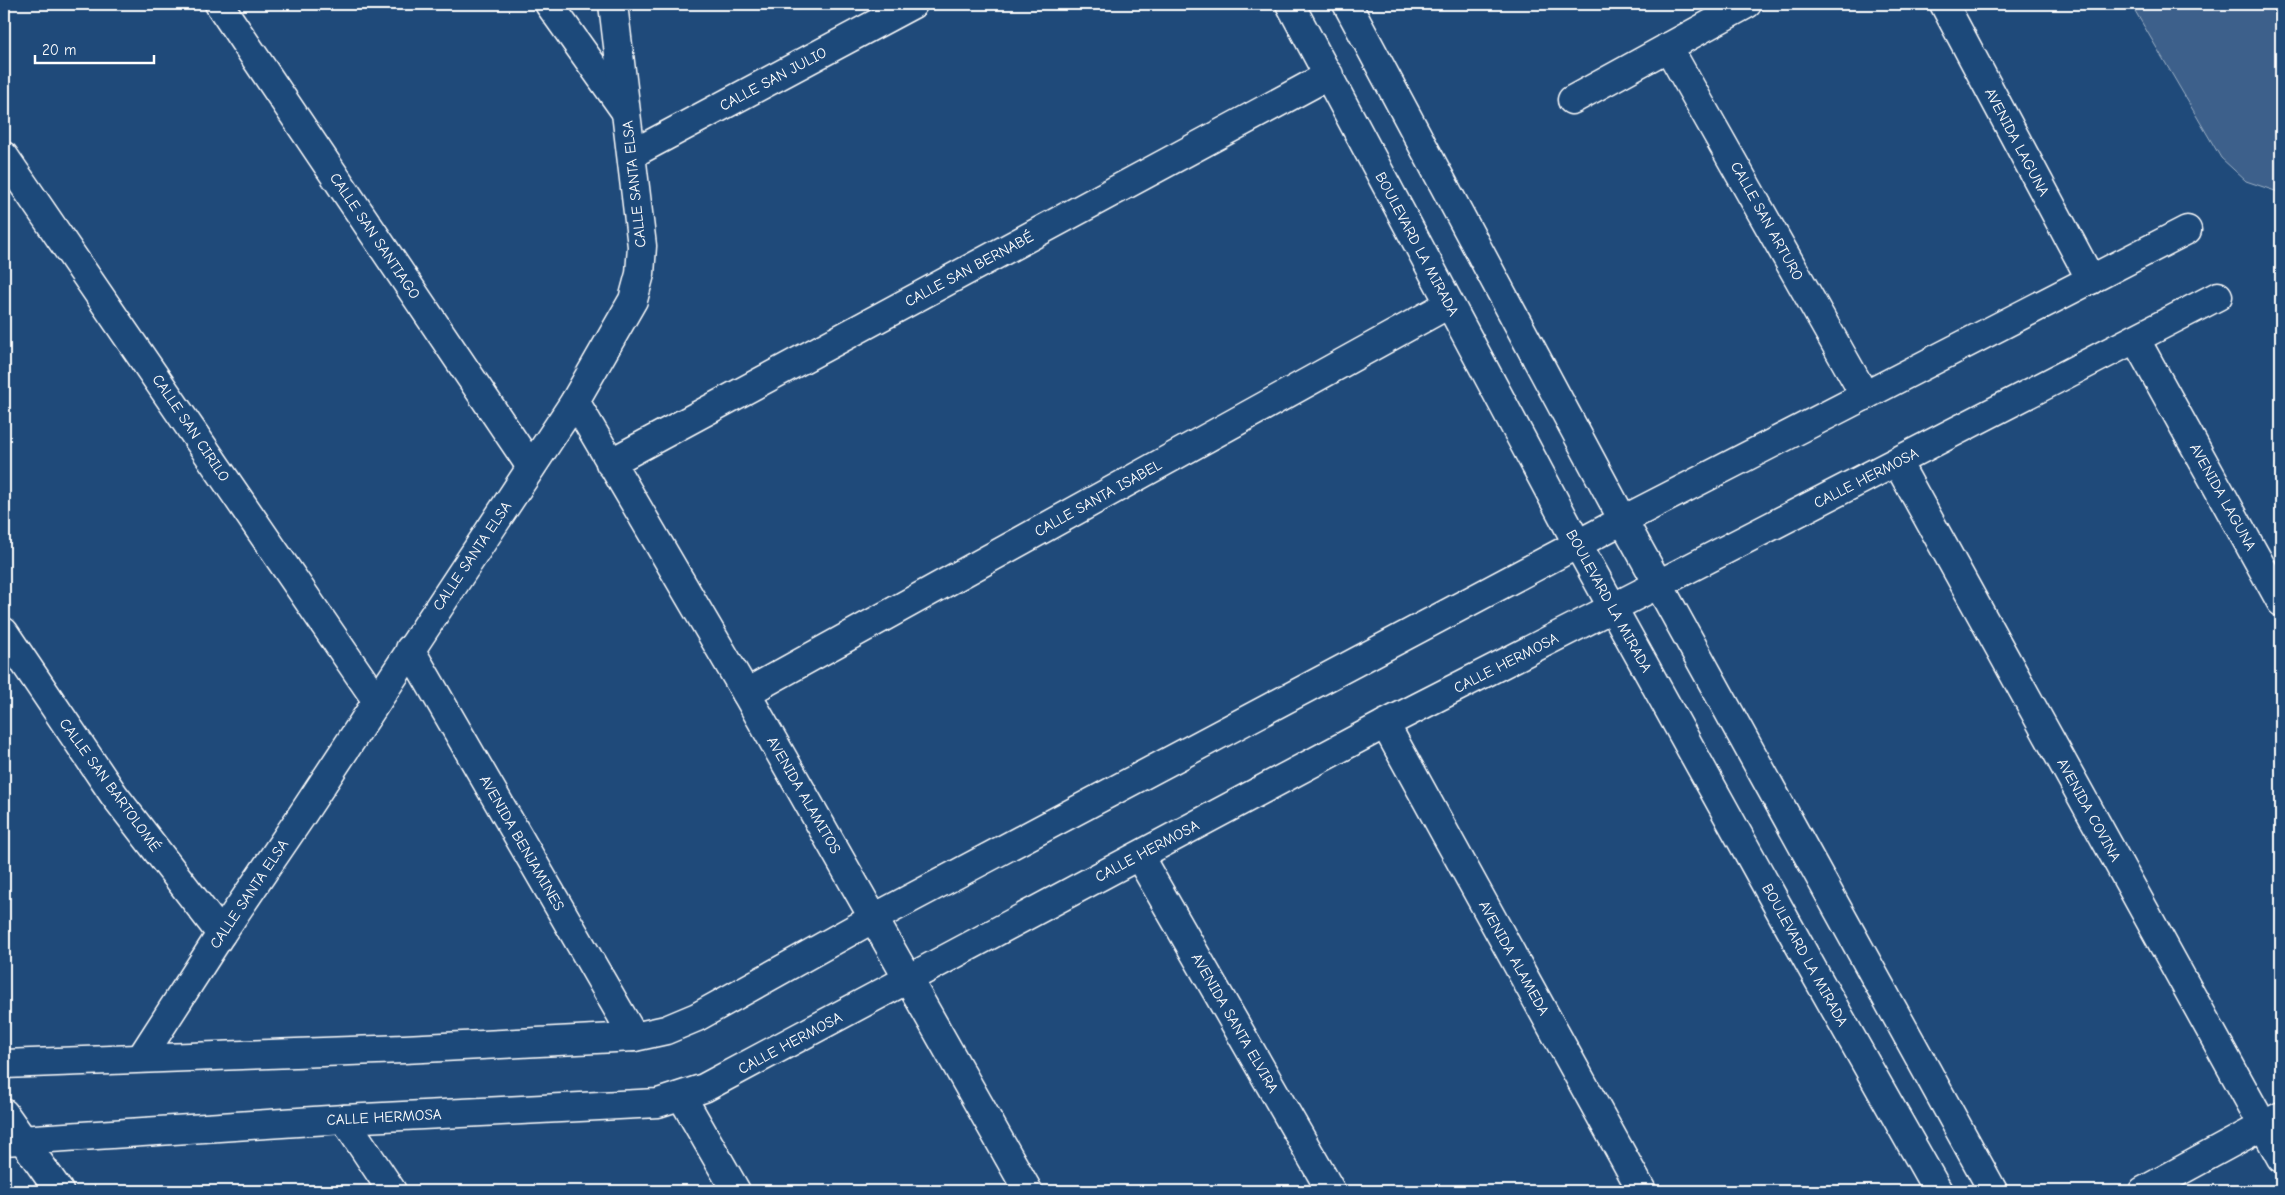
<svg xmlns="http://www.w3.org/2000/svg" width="2285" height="1195" font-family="'Comic Neue',sans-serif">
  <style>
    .green { fill: #3c618b; stroke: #9eb0c5 }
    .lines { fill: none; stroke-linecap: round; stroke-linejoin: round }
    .street-casing { stroke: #fff; stroke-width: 31 }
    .secondary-casing { stroke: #fff; stroke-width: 31 }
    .street { stroke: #1f4a7a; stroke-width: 28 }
    .secondary { stroke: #1f4a7a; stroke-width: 28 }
    .labels { text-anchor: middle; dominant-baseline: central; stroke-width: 4; stroke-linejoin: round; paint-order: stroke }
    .street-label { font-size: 15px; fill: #fff; stroke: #1f4a7a }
  </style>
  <rect width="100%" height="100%" fill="#1f4a7a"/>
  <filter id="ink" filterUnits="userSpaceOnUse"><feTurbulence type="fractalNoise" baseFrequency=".02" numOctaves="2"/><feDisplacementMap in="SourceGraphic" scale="10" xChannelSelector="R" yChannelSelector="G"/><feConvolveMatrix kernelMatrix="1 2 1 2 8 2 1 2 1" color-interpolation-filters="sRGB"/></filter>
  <g filter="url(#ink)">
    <polygon class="green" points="2131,4 2281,4 2281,193 2246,181 2221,158"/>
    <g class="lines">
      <g class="street-casing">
        <g id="street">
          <polyline points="219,4 531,467"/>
          <polyline points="549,4 625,111"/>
          <polyline points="1290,4 1578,545"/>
          <polyline points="1347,4 1623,520 2187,230"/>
          <polyline points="1944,4 2091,280"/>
          <polyline points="1668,47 1865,396"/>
          <polyline points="1572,100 1747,4"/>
          <polyline points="632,154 913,4"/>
          <polyline points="4,156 377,701"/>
          <polyline points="2136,340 2281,602"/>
          <polyline points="575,401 746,693 1028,1191"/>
          <polyline points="1897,462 2281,1158"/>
          <polyline points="610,463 1329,75"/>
          <polyline points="1657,585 2218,296"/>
          <polyline points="4,632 114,795 221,934"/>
          <polyline points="410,649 634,1037"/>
          <polyline points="746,693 1449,304"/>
          <polyline points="1385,724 1642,1191"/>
          <polyline points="1139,856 1331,1191"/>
          <polyline points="141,1058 221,934 300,818 575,401 633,300 640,274 642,246 613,4"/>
          <polyline points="682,1097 736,1191"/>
          <polyline points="4,1113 59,1191"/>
          <polyline points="344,1119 392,1191"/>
          <polyline points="2143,1191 2281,1116"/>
        </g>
      </g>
      <g class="secondary-casing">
        <g id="secondary">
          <polyline points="1578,545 1813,970 1938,1191"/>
          <polyline points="4,1064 404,1049 634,1037 666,1030 697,1017 874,918 1623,520 1993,1191"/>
          <polyline points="4,1141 344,1119 658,1103 704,1088 1385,724 1657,585"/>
        </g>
      </g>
      <use href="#street" class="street"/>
      <use href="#secondary" class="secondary"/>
    </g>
  </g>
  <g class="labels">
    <g class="street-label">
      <text transform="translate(773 79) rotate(-28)">CALLE SAN JULIO</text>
      <text transform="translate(2017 142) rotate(62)">AVENIDA LAGUNA</text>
      <text transform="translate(634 184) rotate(-96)">CALLE SANTA ELSA</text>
      <text transform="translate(1767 221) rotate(61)">CALLE SAN ARTURO</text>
      <text transform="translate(375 236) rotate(56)">CALLE SAN SANTIAGO</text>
      <text transform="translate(1417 244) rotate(62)">BOULEVARD LA MIRADA</text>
      <text transform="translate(969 269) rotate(-28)">CALLE SAN BERNABÉ</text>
      <text transform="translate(191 428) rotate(56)">CALLE SAN CIRILO</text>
      <text transform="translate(1866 478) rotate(-27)">CALLE HERMOSA</text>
      <text transform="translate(2223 497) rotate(61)">AVENIDA LAGUNA</text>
      <text transform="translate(1098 498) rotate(-29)">CALLE SANTA ISABEL</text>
      <text transform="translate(472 556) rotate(-56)">CALLE SANTA ELSA</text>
      <text transform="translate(1609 601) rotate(61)">BOULEVARD LA MIRADA</text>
      <text transform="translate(1506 663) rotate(-27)">CALLE HERMOSA</text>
      <text transform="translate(110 785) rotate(54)">CALLE SAN BARTOLOMÉ</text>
      <text transform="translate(804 795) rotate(60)">AVENIDA ALAMITOS</text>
      <text transform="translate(2089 810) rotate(61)">AVENIDA COVINA</text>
      <text transform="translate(522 843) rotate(60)">AVENIDA BENJAMINES</text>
      <text transform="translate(1147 851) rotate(-28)">CALLE HERMOSA</text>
      <text transform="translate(249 894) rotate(-56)">CALLE SANTA ELSA</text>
      <text transform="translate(1805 955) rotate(61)">BOULEVARD LA MIRADA</text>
      <text transform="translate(1514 958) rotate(61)">AVENIDA ALAMEDA</text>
      <text transform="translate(1235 1023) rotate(60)">AVENIDA SANTA ELVIRA</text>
      <text transform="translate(790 1043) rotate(-28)">CALLE HERMOSA</text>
      <text transform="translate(384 1117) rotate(-3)">CALLE HERMOSA</text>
    </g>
  </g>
  <rect width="2285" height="1195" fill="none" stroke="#1f4a7a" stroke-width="20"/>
  <rect x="10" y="10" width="2265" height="1175" fill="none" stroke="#fff" stroke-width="2" filter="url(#ink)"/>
  <path d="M35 55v8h119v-8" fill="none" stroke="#ffffff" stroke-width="2.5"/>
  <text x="42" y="55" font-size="15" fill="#ffffff" stroke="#1f4a7a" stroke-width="4" paint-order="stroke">20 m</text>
</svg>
